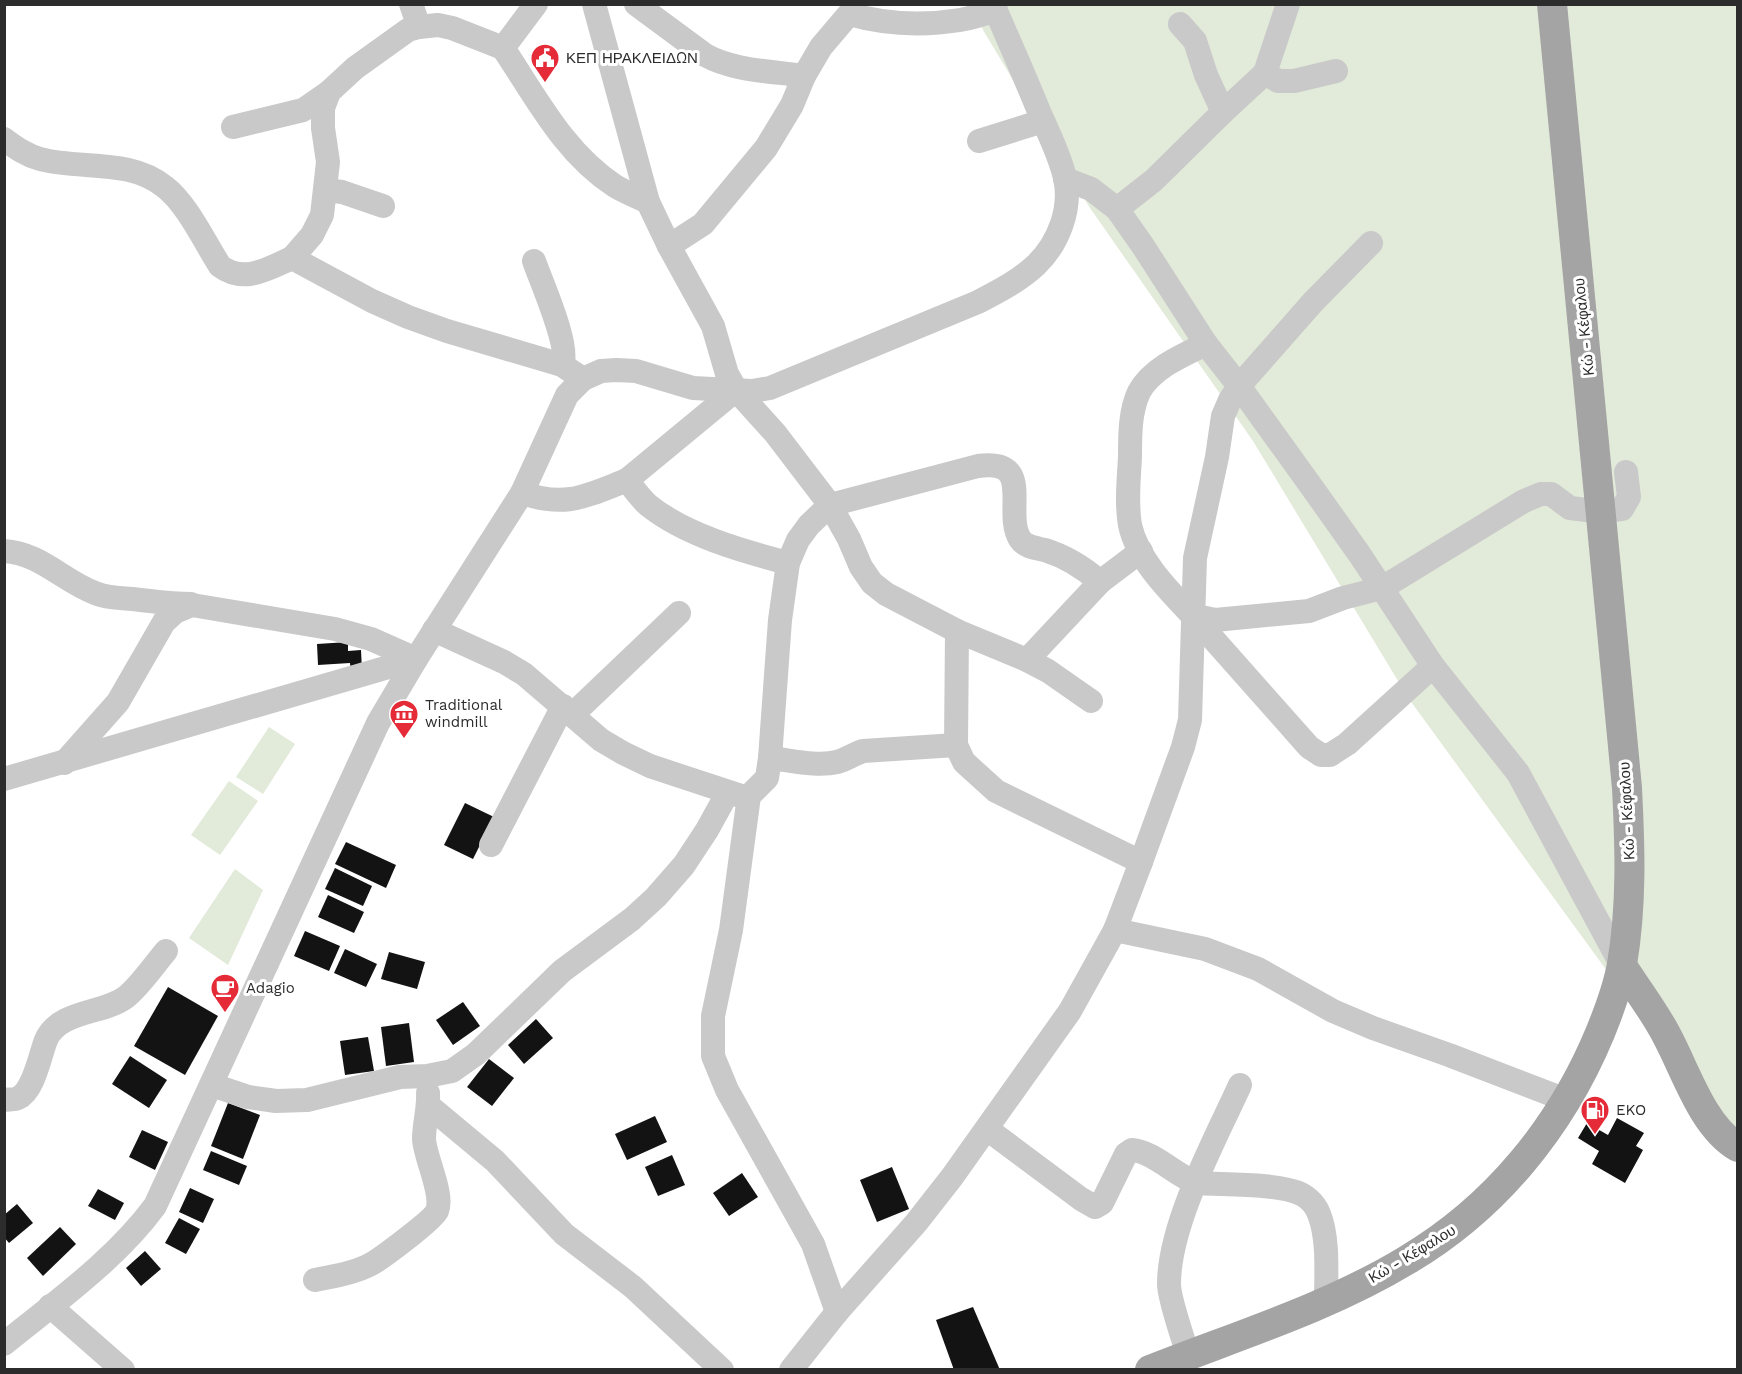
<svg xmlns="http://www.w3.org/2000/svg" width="1742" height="1374" font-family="'Work Sans',sans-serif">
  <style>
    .green { fill: #e2ead9 }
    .building { fill: #131313 }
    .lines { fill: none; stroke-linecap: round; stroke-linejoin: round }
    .minor { stroke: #c9c9c9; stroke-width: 24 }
    .major { stroke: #a4a4a4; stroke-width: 30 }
    .labels { text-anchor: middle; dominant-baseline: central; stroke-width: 6; stroke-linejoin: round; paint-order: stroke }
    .poi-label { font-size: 15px; fill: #2c2c2c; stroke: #fff; text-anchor: start }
    .street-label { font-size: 15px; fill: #2c2c2c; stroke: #fff }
  </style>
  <rect width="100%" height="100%" fill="#fff"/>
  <g class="green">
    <polygon points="968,5 1737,5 1737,1156 1645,1023 1409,699 1253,441 1090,208"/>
    <polygon points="269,727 295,744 263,794 236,777"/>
    <polygon points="229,781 258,801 220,855 191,835"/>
    <polygon points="235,869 263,890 228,965 189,938"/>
  </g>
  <g class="building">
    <polygon points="348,642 348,651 361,650 362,670 351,674 350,663 318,665 317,644"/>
    <polygon points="465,803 494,817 473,859 444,845"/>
    <polygon points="346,842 396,865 386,888 335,864"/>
    <polygon points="335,868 372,886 363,906 325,889"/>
    <polygon points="328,895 364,912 354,933 318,917"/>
    <polygon points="305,931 340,946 329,971 294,956"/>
    <polygon points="345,949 377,964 366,987 334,973"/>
    <polygon points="389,952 425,962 417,989 381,979"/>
    <polygon points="168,987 218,1016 185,1075 134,1046"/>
    <polygon points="463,1002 480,1026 453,1045 436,1020"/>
    <polygon points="536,1019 553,1038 524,1064 508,1045"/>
    <polygon points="409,1023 414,1062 386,1066 381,1027"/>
    <polygon points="368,1037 374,1071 345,1075 340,1041"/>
    <polygon points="130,1056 167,1080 149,1108 112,1084"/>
    <polygon points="489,1059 514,1078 492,1106 467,1087"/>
    <polygon points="228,1103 260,1115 243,1159 211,1146"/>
    <polygon points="655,1116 667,1142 627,1160 615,1134"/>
    <polygon points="1617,1118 1644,1133 1636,1146 1643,1150 1625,1183 1592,1164 1599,1151 1578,1138 1587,1123 1608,1135"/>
    <polygon points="142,1130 168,1142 155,1170 129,1157"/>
    <polygon points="211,1151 247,1166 239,1185 203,1170"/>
    <polygon points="672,1155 685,1185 658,1196 645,1167"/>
    <polygon points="892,1167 909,1209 877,1222 860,1180"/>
    <polygon points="742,1173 758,1197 729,1216 713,1193"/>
    <polygon points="190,1188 214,1199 203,1223 179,1212"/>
    <polygon points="98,1189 124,1203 115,1220 88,1206"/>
    <polygon points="17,1204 33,1223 9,1243 4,1237 4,1215"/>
    <polygon points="179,1218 200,1229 186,1254 165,1243"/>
    <polygon points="60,1227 76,1244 43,1276 27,1258"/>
    <polygon points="145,1251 161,1269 141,1286 126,1268"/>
    <polygon points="973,1307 1000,1370 954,1370 936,1320"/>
  </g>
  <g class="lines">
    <g class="minor">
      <polyline points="411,4 419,27"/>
      <polyline points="594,4 648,202 669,246 713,326 727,374 736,390 775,433 830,505 849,539 861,567 872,583 886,594 957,631 956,745 964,762 996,791 1141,862 1115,930 1070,1011 952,1177 916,1223 837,1312 791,1370"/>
      <path d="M 636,4 L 705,55 C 734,71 771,71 804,76 L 792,105 L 766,148 L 703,224 L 669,246"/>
      <polyline points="1288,4 1265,73 1278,81 1294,81 1336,71"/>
      <path d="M 503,48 C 536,97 564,153 615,186 C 625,192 637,197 648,202"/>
      <path d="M 804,76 L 821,47 L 849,14 C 884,24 923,26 960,20 C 972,18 984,14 996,10"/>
      <polyline points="1223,112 1265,73"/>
      <polyline points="233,127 303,110 329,92"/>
      <path d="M 4,139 C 16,148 26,155 40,159 C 81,170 129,158 165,187 C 187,204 204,241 220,266 C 244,284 267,269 292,258 L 372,301 L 408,317 L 447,331 L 562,365 L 583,379"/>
      <polyline points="979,141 1043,121"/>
      <polyline points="1065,179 1091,189 1117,209 1143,246 1206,344 1239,386 1316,493 1360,555 1433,666 1518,773 1622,966"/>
      <polyline points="326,190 342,192 383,206"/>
      <polyline points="1117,209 1154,180 1223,112 1206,75 1195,41 1180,24"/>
      <polyline points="292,258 312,235 322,215 328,162 323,128 323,108 329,92 355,68 408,30 419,27 438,25 452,28 503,48 536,4"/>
      <path d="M 534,261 C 541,281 571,348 562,365"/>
      <polyline points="627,480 736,390"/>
      <path d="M 522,493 C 566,508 586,496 627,480 C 633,488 640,498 648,505 C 685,535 742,551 788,563"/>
      <path d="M 4,551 C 40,553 63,581 95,593 C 106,598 120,598 132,599 C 152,601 171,604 191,604"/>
      <path d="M 1192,615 C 1169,591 1137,559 1130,525 C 1126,502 1129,479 1130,456 C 1130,435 1130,411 1139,392 C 1152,368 1183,355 1206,344"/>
      <polyline points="434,630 504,662 524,674 601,740 623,753 650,766 741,796"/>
      <polyline points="957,631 1027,660 1100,582"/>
      <polyline points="1027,660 1048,671 1091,701"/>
      <polyline points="1433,666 1347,744 1336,751 1330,755 1321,755 1309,747 1192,615 1215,620 1309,611 1343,598 1382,588 1524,501 1541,494 1551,494 1570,508 1602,512 1622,509 1629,497 1626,472"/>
      <polyline points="572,715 679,613"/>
      <path d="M 770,758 L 780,620 L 788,563 L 798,540 L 809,525 L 830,505 L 978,466 C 1036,458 1003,512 1020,539 C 1025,547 1036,548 1045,550 C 1067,557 1083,567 1100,582 L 1141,551"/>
      <polyline points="64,763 118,702 164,622 175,612 192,605 335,629 371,639 416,659"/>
      <polyline points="4,779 416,659"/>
      <polyline points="491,845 563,706"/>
      <polyline points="1141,862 1183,747 1190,720 1195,558 1217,457 1223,416 1230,400 1239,386 1313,302 1371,243"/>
      <polyline points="1115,930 1205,949 1258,969 1333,1011 1373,1028 1449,1055 1566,1100"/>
      <polyline points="212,1085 248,1097 276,1101 307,1100 400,1077 427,1076 452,1071 476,1054 562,971 632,919 656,897 684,865 707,830 728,792"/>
      <path d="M 4,1100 C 8,1099 15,1100 18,1098 C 34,1091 40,1055 46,1040 C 59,1010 104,1014 126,997 C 140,986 154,965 166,951"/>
      <polyline points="429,1106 495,1161 564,1234 633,1287 722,1370"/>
      <path d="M 987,1129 L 1081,1199 L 1095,1207 L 1102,1203 L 1126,1154 L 1132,1150 C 1152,1151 1176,1175 1196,1183 C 1223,1185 1278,1183 1301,1194 C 1309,1198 1316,1206 1319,1214 C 1329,1239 1326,1275 1326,1301"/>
      <path d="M 315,1280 C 333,1276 356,1273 373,1263 C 383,1257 433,1220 437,1211 C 444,1194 425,1158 424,1139 C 424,1123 429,1109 428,1093"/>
      <polyline points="50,1306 123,1370"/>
      <path d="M 837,1312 L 813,1244 L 727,1090 L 713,1056 L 713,1016 L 731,930 L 749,796 L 767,778 L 770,758 C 790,760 817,767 837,762 C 845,760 854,754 863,751 L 956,745"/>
      <path d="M 4,1344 C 57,1301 115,1260 155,1206 L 378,723 L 416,659 L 522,493 L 567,395 L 583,379 L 601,371 L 616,370 L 636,371 L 693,388 L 752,391 L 770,388 L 978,302 C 997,292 1019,281 1036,265 C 1058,244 1072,209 1065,178 C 1060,156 1049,134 1040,114 C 1025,77 1009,41 993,4"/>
      <path d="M 1188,1355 C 1183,1338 1169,1299 1169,1284 C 1169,1224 1215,1140 1240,1085"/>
    </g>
    <g class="major">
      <path d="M 1622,966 C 1635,986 1650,1006 1662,1027 C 1684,1064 1700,1125 1738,1147"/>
      <path d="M 1150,1370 C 1236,1336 1328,1308 1407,1260 C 1495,1208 1561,1127 1600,1033 C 1609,1011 1618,987 1622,964 C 1632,905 1630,847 1627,788 L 1552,4"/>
    </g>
  </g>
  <defs>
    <g id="civic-pin" transform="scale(1.5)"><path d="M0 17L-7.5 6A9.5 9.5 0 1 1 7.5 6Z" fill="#e52b38" stroke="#fff"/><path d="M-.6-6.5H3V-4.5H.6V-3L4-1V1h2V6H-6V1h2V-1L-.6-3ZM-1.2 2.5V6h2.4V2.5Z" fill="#fff"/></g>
    <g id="museum-pin" transform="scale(1.5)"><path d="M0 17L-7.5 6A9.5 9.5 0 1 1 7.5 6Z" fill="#e52b38" stroke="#fff"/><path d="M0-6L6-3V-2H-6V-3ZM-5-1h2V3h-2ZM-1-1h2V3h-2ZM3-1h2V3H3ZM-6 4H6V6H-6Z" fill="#fff"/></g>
    <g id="cafe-pin" transform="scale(1.5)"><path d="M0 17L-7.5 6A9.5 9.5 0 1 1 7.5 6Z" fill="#e52b38" stroke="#fff"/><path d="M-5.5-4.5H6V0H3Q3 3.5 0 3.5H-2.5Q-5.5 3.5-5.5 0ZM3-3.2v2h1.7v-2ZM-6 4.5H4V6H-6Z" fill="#fff"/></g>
    <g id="fuel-pin" transform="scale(1.5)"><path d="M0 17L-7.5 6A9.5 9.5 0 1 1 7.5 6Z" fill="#e52b38" stroke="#fff"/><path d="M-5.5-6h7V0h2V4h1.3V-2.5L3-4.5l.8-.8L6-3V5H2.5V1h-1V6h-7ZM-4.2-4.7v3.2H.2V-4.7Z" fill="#fff"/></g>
  </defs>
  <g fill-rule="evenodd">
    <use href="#civic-pin" x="545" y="58"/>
    <use href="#museum-pin" x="404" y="714"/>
    <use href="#cafe-pin" x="225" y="988"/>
    <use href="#fuel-pin" x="1595" y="1110"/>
  </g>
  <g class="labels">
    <g class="poi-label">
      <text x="566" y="58">ΚΕΠ ΗΡΑΚΛΕΙΔΩΝ</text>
      <text x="425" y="705">Traditional<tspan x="425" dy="17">windmill</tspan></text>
      <text x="246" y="988">Adagio</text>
      <text x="1616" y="1110">EKO</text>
    </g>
    <g class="street-label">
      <text transform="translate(1584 327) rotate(-96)">Κώ - Κέφαλου</text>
      <text transform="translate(1627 811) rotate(-93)">Κώ - Κέφαλου</text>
      <text transform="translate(1412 1254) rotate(-31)">Κώ - Κέφαλου</text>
    </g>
  </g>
  <rect width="1742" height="1374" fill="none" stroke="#2c2c2c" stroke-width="12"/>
</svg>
